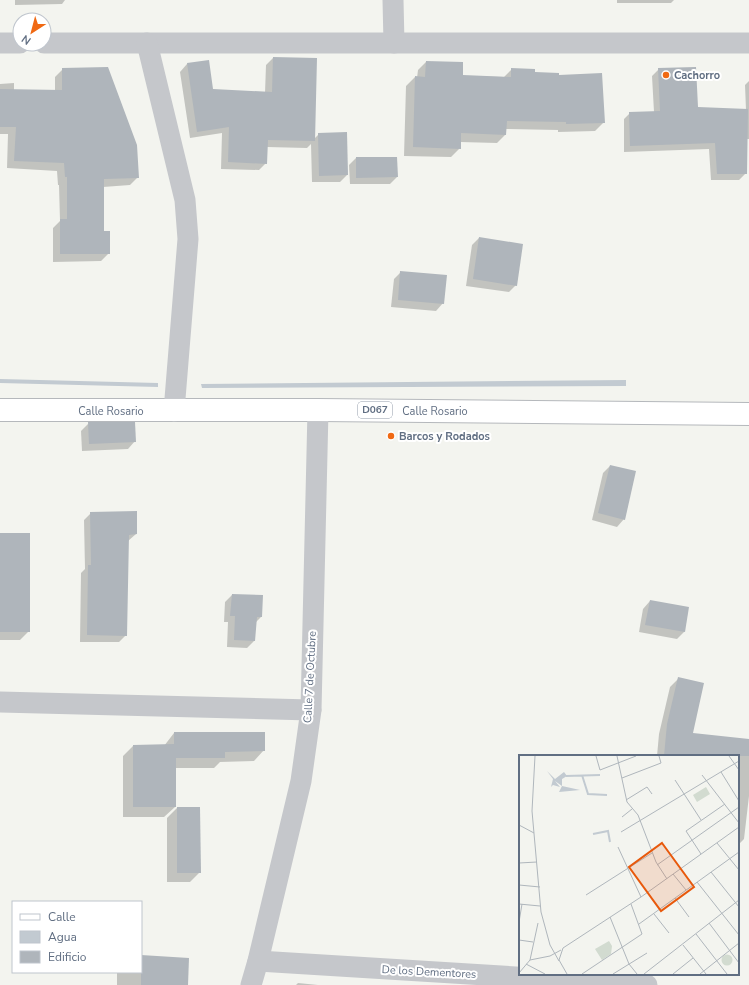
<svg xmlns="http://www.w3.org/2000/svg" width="749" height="985" font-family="'Nunito Sans',sans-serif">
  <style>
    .water { fill: #c2cad1 }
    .shadow { fill: #0003 }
    .building { fill: #afb5bb }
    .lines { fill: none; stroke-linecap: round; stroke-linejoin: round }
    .primary-casing { stroke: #b5b8bc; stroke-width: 24 }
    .minor { stroke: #c5c7cb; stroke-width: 21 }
    .primary { stroke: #fff; stroke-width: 22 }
    .poi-dot { fill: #f06913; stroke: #fff; stroke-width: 1.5 }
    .labels { text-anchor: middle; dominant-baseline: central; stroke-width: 4; stroke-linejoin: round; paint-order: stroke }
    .shield { fill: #fff; stroke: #909aa8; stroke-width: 1 }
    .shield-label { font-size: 10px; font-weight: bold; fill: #606e82 }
    .poi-label { font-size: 11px; font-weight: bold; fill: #606e82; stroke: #fff; text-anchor: start }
    .street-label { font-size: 11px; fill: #606e82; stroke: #fff }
    .inset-river { fill: none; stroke: #c2cad1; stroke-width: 2 }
    .inset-road { fill: none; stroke: #afb6bc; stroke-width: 1 }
    .view { fill: #e8590c; fill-opacity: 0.15; stroke: #e8590c; stroke-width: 2 }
    .inset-edge { fill: none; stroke: #606e82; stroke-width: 2 }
  </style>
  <rect width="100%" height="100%" fill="#f3f4ef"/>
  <g class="water">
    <polygon points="0,379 158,383 158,387 0,383"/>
    <polygon points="626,380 626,386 202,388 201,384"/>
  </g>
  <g class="shadow">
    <polygon points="15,0 65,0 62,4 15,5"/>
    <polygon points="617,0 674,0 671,3 617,3"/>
    <polygon points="273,58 315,138 319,134 347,175 340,182 312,182 311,144 307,148 267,147 266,163 259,170 221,169 222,133 190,138 180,72 187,64 208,61 212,90 265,93 266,65"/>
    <polygon points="426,62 462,76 504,77 512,69 558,76 604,122 595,131 558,132 558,130 506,129 505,135 497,143 460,142 460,148 451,157 404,156 406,86 415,77 417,78 418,70"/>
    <polygon points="63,69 138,177 130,185 103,187 103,232 109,253 101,261 53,262 53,228 60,221 59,185 58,185 57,171 7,168 8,134 0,134 0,84 14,83 14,90 55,91 55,77"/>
    <polygon points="659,69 697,108 746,110 745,85 749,81 749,139 747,139 746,173 739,180 711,180 709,149 624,152 624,119 630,113 654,112 652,76"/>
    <polygon points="356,158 397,177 390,184 350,184 349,165"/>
    <polygon points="479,238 516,285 509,292 466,286 472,245"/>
    <polygon points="401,272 443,303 436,311 391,307 394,279"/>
    <polygon points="88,424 135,441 128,449 82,451 81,431"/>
    <polygon points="610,466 624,519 617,527 592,520 603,473"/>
    <polygon points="91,513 136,534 128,541 126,635 119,642 80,642 81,573 85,569 84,520"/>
    <polygon points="0,534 29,631 20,640 0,640"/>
    <polygon points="232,595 261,617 255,623 254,641 247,648 227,647 228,622 224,622 225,602"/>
    <polygon points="650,601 688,608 684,632 677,639 639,632 643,609"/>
    <polygon points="679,678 692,734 749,740 749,796 744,839 738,845 738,756 657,756 659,734 670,687"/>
    <polygon points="174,733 264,750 254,761 220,762 214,768 175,768 175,807 164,817 123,817 123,756 133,746 164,746"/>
    <polygon points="177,808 200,872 190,882 167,882 167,818"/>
    <polygon points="141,956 187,985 117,985 117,972 141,972"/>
    <polygon points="298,983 318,985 296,985"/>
  </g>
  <g class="building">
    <polygon points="273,57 317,58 315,141 268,140 267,164 228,162 229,127 197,132 187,63 209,60 213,89 272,92"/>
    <polygon points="426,61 463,62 463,75 511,77 511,68 535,69 535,72 559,73 559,75 602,73 605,123 566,124 566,122 507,121 506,135 461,133 461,149 413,147 415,76 425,77"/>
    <polygon points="108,67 137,145 139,178 104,179 104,231 110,231 110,254 60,254 60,219 67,219 67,177 65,177 64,163 14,161 16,127 0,127 0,89 62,90 62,68"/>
    <polygon points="696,67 698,107 748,109 747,174 717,174 715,143 630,146 629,112 660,111 658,68"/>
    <polygon points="347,132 348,175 319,176 318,133"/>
    <polygon points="356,157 397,157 398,177 356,178"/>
    <polygon points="479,237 523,244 517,286 473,279"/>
    <polygon points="400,271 447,275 444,304 398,300"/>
    <polygon points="88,422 135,422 136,442 89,444"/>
    <polygon points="610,465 636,471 625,520 598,513"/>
    <polygon points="137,511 137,534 129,535 127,636 87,635 88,565 91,565 90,512"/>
    <rect x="0" y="533" width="30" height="99"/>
    <polygon points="232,594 263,595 262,617 257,617 255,641 234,640 235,616 230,616"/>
    <polygon points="650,600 689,607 685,632 645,625"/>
    <polygon points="678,677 704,683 693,733 749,739 749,756 664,756 667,724"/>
    <polygon points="174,732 265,732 265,751 225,752 225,758 176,758 176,807 133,807 133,745 174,744"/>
    <polygon points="177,807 200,807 201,873 177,873"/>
    <polygon points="141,955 189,958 188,985 141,985"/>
  </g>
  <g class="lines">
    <g class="primary-casing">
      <polyline id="primary" points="0,410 318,410 749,414"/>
    </g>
    <g class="minor">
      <polyline points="393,0 394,43"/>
      <polyline points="0,43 20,43"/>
      <polyline points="44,43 749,43"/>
      <polyline points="147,43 185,200 188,239 174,411"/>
      <polyline points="0,702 311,710"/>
      <polyline points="258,961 647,985"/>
      <polyline points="251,985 258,961 301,781 311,710 318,410"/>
    </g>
    <use href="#primary" class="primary"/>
  </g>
  <g class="poi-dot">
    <circle cx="666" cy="75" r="4"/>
    <circle cx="391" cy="436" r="4"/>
  </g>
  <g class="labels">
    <rect class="shield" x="358" y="402" width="34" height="16" rx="3"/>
    <g class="shield-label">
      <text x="375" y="410">D067</text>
    </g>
    <g class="poi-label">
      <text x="674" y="75">Cachorro</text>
      <text x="399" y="436">Barcos y Rodados</text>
    </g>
    <g class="street-label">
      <text x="111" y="411">Calle Rosario</text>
      <text x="435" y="411">Calle Rosario</text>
      <text transform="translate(310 677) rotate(-87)">Calle 7 de Octubre</text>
      <text transform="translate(429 972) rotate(3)">De los Dementores</text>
    </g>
  </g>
  <g transform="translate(519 755)">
    <rect width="220" height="220" fill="#f3f4ef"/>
    <path d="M 187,32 L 191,39 L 178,47 L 174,40 ZM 90,186 L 93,191 L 92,199 L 83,205 L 76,194 ZM202.5 205a5.5 5.5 0 1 1 11 0a5.5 5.5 0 1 1-11 0Z" fill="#d2dbd0"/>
    <path d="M 28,16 L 36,24 L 45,17 L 48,21 L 43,24 L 43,31 L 61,35 L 40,37 L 43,31 L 36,26 L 41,32 L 34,30 L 32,32 L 34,24 Z" fill="#c2cad1"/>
    <path class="inset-river" d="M 63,20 L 69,39 L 88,40M 47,21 L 81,20M 74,79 L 89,76 L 91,87"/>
    <path class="inset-road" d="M 16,1 L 13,56 L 22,157 L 31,190 L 40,206M 77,1 L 81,15 L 117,1M 98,1 L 108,47 L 119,60 L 137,107 L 148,124M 210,1 L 220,15M 202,17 L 220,46M 183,20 L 220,68M 103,23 L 142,8 L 140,1M 156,25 L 182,65M 107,45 L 128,32 L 133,39M 103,62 L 113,54M 0,70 L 15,78M 102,77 L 220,6M 198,88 L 220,115M 99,92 L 122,142M 182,99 L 167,76 L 206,49M 0,108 L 18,107M 138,110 L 220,52M 192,117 L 220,152M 154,119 L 167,135M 178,127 L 220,180M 0,130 L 21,132M 67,140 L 133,98M 156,143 L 170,162M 0,149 L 21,151M 135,159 L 150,178M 91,162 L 110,209 L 118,219M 0,167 L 3,149M 190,168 L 220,208M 120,169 L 220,97M 177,179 L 208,219M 0,185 L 14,187M 164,190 L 187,219M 11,205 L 31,201 L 42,195M 7,209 L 26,219M 0,218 L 11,205 L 19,168M 48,219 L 40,205 L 44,193 L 122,142 L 220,72M 63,219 L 123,179 L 112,149M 94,219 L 128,198M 125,219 L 220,145M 154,219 L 174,203M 181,219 L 220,188"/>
    <path class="view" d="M 143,88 L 175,132 L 142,156 L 110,112 Z"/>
    <rect width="220" height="220" class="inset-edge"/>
  </g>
  <rect x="12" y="901" width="130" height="72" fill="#ffffff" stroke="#bfc5cd"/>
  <rect x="20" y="914" width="20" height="6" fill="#ffffff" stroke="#bfc5cd"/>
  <text x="48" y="921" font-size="12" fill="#606e82">Calle</text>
  <rect x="20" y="931" width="20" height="12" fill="#c2cad1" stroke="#bfc5cd"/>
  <text x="48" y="941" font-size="12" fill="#606e82">Agua</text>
  <rect x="20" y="951" width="20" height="12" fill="#afb5bb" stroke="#bfc5cd"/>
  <text x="48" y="961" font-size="12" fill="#606e82">Edificio</text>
  <g transform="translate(32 32) rotate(216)"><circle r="19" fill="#ffffff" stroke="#bfc5cd"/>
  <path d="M0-3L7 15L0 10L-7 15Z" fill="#f06913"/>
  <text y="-6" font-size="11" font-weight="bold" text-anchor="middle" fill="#606e82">N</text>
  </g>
</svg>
